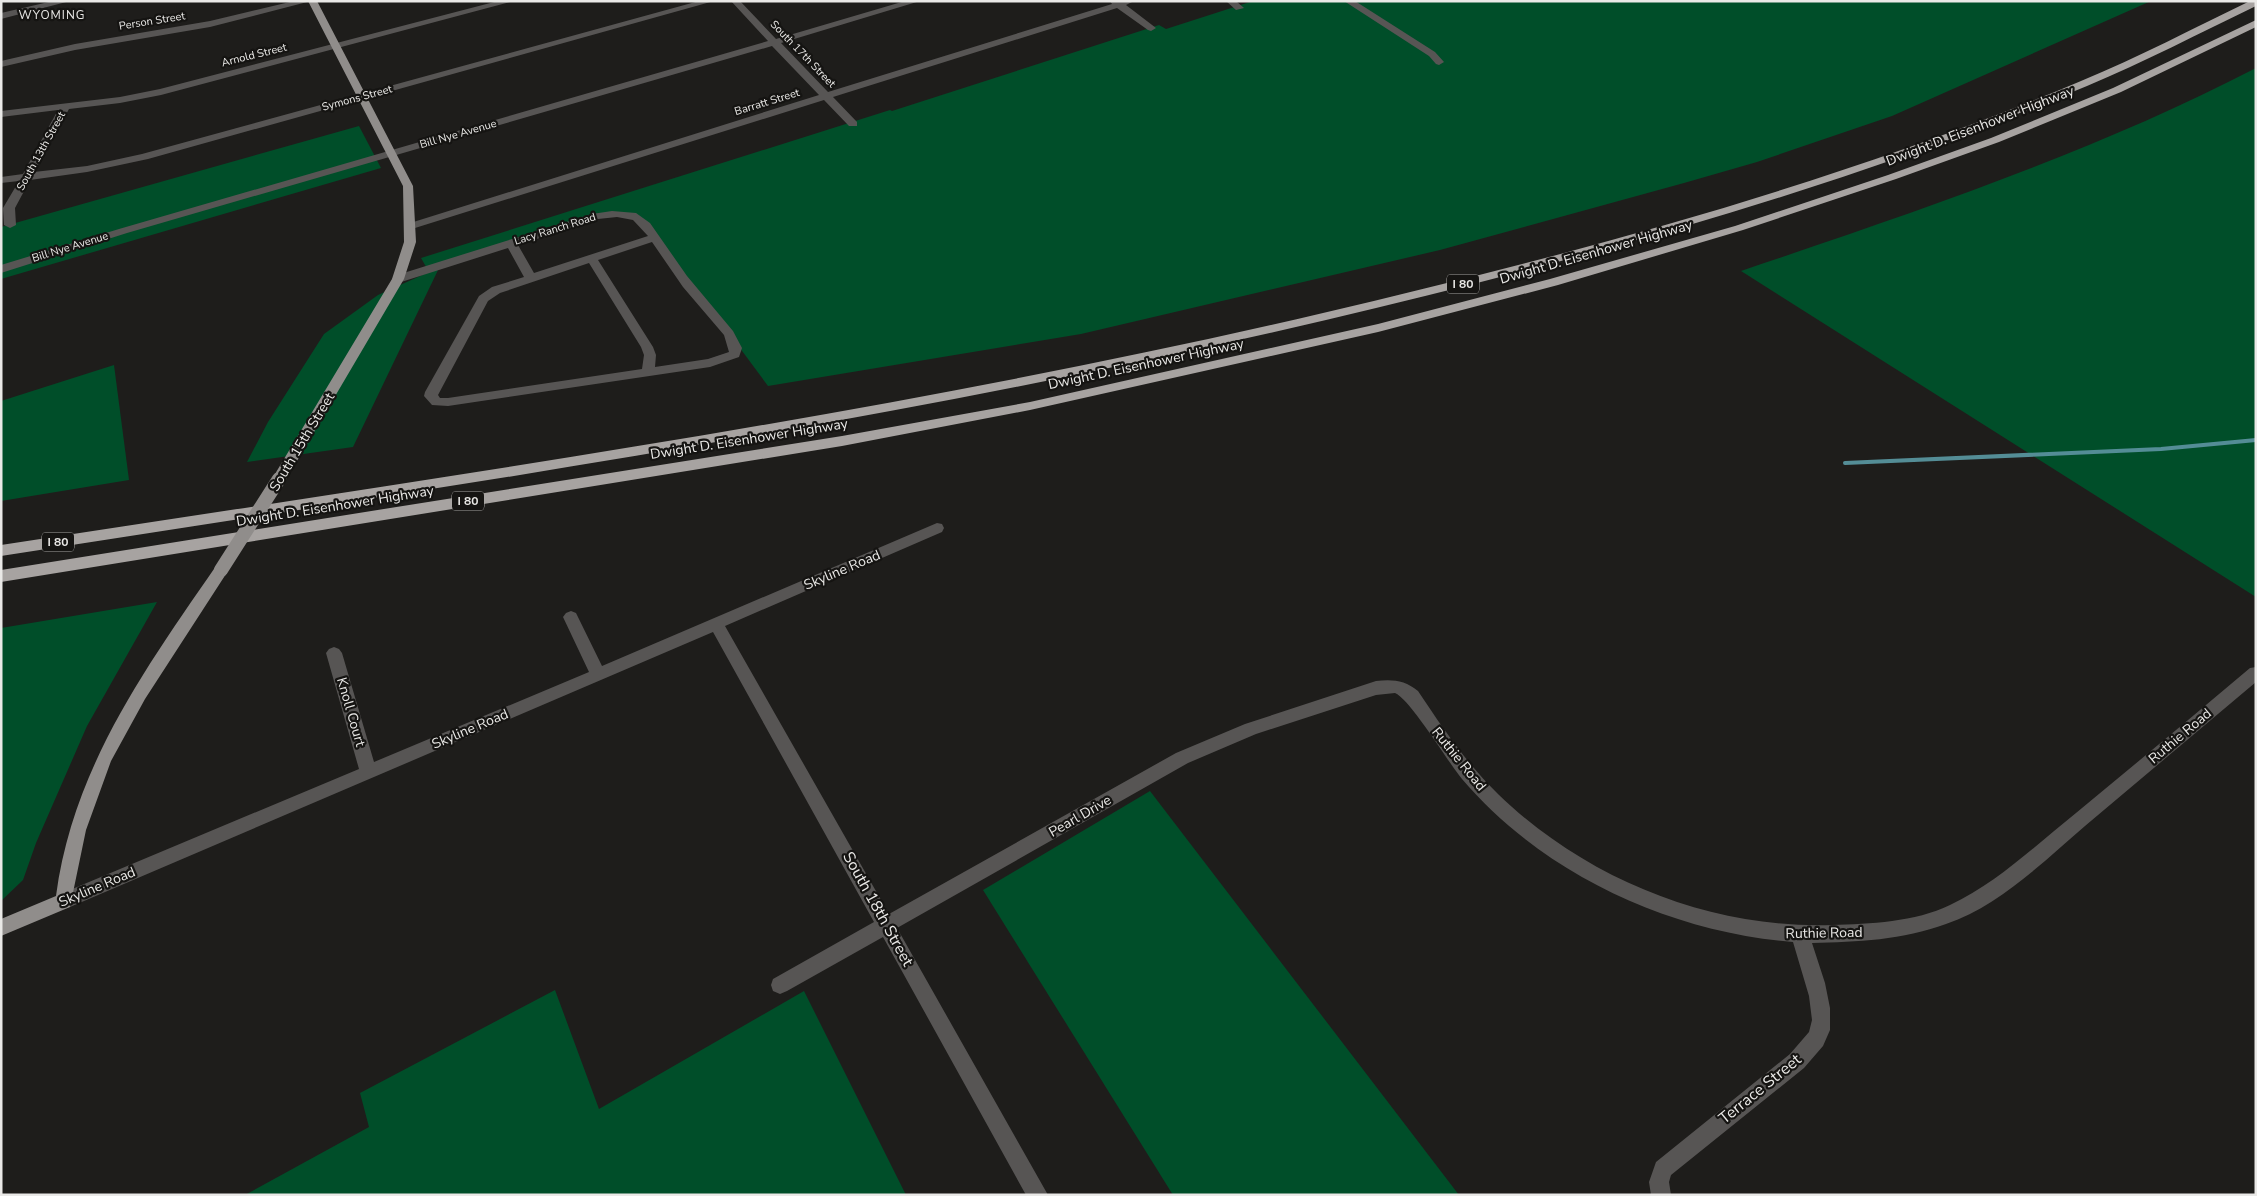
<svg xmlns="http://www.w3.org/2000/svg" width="2257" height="1196" font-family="'Nunito Sans',sans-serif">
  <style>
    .green { fill: #004e29 }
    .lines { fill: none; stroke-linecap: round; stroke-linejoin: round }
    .stream { stroke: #548d96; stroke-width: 4 }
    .minor { fill: #575554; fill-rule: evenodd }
    .major { fill: #908d8b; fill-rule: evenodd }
    .highway { fill: #a7a3a1; fill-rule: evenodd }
    .major-bridge { stroke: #908d8b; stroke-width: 14 }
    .labels { text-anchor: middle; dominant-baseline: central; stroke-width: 4.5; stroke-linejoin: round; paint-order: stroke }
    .far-street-label { font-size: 11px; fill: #eae9e7; stroke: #151412 }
    .far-neighbourhood-label { font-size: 12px; letter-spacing: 1px; fill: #eae9e7; stroke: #151412 }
    .shield { fill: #151412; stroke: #aaa9a7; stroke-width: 1 }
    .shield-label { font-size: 12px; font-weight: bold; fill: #eae9e7 }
    .street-label { font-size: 14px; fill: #eae9e7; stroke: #151412 }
    .near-street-label { font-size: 16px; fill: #eae9e7; stroke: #151412 }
  </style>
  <rect width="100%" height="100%" fill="#1e1d1b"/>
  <g class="green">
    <polygon points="1253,1 2151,1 1892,116 1757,162 1684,183 1440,250 1081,334 768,386 725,328 638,219 608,214 439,268 353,447 247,462 268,422 324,334 378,295 429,272 421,258 890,110 892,111 1159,25 1166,29"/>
    <path d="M 2256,68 L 2256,597 L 1741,271 C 1915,212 2092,153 2256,68 Z"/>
    <polygon points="359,126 381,168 1,279 1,227"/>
    <polygon points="114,365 129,480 1,501 1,401"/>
    <polygon points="157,602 87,726 36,843 23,880 1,901 1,628"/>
    <polygon points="1150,791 1459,1195 1173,1195 983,890"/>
    <polygon points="555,990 599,1109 804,991 906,1195 245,1195 369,1127 360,1093"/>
  </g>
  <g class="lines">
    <polyline class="stream" points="1845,463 2161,449 2256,440"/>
    <g class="minor">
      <polygon points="53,1 70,1 1,19 1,13"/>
      <polygon points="294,1 311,1 210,27 75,50 1,67 1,61 75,44 210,21"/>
      <polygon points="498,1 514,1 161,95 120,103 69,109 34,172 87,166 142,154 699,1 714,1 148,159 87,172 30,180 15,208 16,225 10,228 4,225 3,208 19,181 1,183 1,177 23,174 58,110 1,117 1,111 120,97 160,89"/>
      <polygon points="731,1 740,1 776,39 905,1 920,1 781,43 828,92 1112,4 1110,1 1134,1 1126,5 1156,28 1151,31 1148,30 1117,8 833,97 857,122 857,126 849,126 824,100 415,228 411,229 405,226 407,224 819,95 772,46 127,233 1,273 1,265 119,229 768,41"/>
      <polygon points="1226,1 1236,1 1244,8 1236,10"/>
      <polygon points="1344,1 1355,1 1435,52 1444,62 1439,65 1436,64 1429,56"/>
      <path d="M 612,211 L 636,213 L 650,223 L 687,276 L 733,331 L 742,348 L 739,357 L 710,367 L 448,406 L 432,405 L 424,396 L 425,392 L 479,296 L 492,287 L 524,277 L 508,248 L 398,283 L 394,282 L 392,279 L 394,276 L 592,214 ZM 617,217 L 633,220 L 648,236 L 534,273 L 518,245 L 598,219 ZM 652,242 L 683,287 L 724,335 L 729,352 L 708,359 L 655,367 L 656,355 L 653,347 L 598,260 ZM 589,263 L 641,347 L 644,355 L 642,369 L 448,398 L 440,398 L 438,395 L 488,301 L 500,293 Z"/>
      <path d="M 937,523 L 942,524 L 944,528 L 942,532 L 725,626 L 889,914 L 1176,753 L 1245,724 L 1376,681 C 1392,679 1405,680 1418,691 C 1442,727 1467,764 1498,794 C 1586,879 1710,929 1832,925 C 1870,924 1915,922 1950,905 C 1997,883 2036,845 2076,813 C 2134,765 2192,717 2250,668 L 2256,667 L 2256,682 C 2199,730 2142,778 2085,826 C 2043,862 1999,906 1946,924 C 1903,940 1857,942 1812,943 L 1825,983 L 1830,1008 L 1830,1030 L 1823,1046 L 1804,1068 L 1671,1175 L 1669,1182 L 1671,1195 L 1651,1195 L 1649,1182 L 1656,1162 L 1790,1054 L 1809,1032 L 1812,1020 L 1809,996 L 1793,942 C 1669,932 1543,874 1462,779 C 1448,762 1410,699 1395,693 L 1376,695 L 1256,734 L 1188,763 L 897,928 L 1048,1195 L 1026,1195 L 883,937 L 787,991 L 780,994 L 773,991 L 771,985 L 773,979 L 874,922 L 713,632 L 70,907 L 64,909 L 58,907 L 55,901 L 58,895 L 359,769 L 326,653 L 329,649 L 334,647 L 339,649 L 342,653 L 374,762 L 589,672 L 563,617 L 566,613 L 571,611 L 576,613 L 602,666 Z"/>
    </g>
    <g class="major">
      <polygon points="308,1 317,1 413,186 416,242 404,279 284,483 274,483 272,479 392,279 404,242 403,186"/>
      <path d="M 221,564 L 226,566 L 228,570 L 226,574 L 145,699 L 111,761 L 86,830 L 70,907 L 1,936 L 1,919 L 56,896 C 73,768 145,669 216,566 Z"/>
    </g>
    <g class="highway">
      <path d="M 2250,1 L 2256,1 L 2256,6 C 2200,33 2144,62 2087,86 C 1842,188 1584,259 1326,320 C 889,423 445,487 1,556 L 1,545 C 443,477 887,415 1323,313 C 1580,253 1838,183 2081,81 C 2139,57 2194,28 2250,1 Z"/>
      <polygon points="2256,20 2256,27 2121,92 1999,142 1896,179 1743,230 1558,285 1378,332 1030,410 842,446 1,582 1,570 842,436 1030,402 1378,324 1550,279 1735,226 1888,175 1991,138 2113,88"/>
    </g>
    <polyline class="major-bridge" points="221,570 279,479"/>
  </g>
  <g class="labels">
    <g class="far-street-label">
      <text transform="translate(152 21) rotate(-9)">Person Street</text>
      <text transform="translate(803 54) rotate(46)">South 17th Street</text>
      <text transform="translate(254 55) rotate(-14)">Arnold Street</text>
      <text transform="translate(357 98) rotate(-15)">Symons Street</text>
      <text transform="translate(767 102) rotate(-17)">Barratt Street</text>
      <text transform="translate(458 134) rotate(-16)">Bill Nye Avenue</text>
      <text transform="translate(41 151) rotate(-61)">South 13th Street</text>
      <text transform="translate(555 229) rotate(-17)">Lacy Ranch Road</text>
      <text transform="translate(70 247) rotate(-17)">Bill Nye Avenue</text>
    </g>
    <g class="far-neighbourhood-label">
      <text x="52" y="15">WYOMING</text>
    </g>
    <g class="shield">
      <rect x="1447" y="274.5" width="32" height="19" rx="4"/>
      <rect x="452" y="491.5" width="32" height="19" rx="4"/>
      <rect x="42" y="532.5" width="32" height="19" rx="4"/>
    </g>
    <g class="shield-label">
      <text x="1463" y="284">I 80</text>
      <text x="468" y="501">I 80</text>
      <text x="58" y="542">I 80</text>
    </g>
    <g class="street-label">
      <text transform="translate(1980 126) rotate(-21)">Dwight D. Eisenhower Highway</text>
      <text transform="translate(1596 252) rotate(-16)">Dwight D. Eisenhower Highway</text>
      <text transform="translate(1146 364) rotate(-12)">Dwight D. Eisenhower Highway</text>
      <text transform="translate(749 439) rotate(-9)">Dwight D. Eisenhower Highway</text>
      <text transform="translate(302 442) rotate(-59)">South 15th Street</text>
      <text transform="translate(335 506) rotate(-9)">Dwight D. Eisenhower Highway</text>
      <text transform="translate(842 570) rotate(-23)">Skyline Road</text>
      <text transform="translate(351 712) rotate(74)">Knoll Court</text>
      <text transform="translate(470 729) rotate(-23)">Skyline Road</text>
      <text transform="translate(2180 736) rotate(-40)">Ruthie Road</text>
      <text transform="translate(1459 759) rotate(51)">Ruthie Road</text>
      <text transform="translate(1080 816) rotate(-30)">Pearl Drive</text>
      <text transform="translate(97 887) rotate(-23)">Skyline Road</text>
      <text transform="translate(1824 933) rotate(-1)">Ruthie Road</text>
    </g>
    <g class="near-street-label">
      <text transform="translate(878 909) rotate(61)">South 18th Street</text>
      <text transform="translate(1760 1089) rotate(-39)">Terrace Street</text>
    </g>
  </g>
  <rect width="2257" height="1196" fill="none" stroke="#eae9e7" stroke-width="5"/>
</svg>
